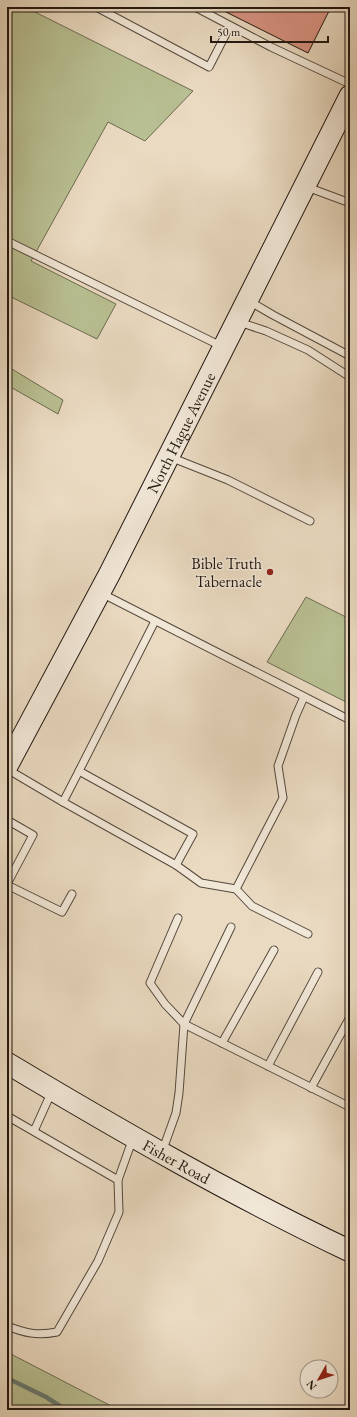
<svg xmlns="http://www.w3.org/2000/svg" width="357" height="1417" font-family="'EB Garamond',serif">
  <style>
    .green { fill: #b8bf92; stroke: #6c6b51 }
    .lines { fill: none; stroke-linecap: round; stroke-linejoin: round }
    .stream { stroke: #687972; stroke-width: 4.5 }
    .building { fill: #d99382; stroke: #211710 }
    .service-casing { stroke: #53483c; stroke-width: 9 }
    .secondary-casing { stroke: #211710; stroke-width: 23 }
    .service { stroke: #f1e7d7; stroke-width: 7 }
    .secondary { stroke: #f1e7d7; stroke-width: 21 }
    .poi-dot { fill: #8f2418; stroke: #f1e7d7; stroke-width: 1.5 }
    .labels { text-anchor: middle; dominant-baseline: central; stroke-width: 3; stroke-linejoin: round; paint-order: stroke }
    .street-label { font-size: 16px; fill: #211710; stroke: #f1e7d7 }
    .poi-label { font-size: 16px; fill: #211710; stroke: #f1e7d7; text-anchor: end }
  </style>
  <rect width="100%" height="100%" fill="#eadac1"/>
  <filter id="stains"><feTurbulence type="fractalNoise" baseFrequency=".005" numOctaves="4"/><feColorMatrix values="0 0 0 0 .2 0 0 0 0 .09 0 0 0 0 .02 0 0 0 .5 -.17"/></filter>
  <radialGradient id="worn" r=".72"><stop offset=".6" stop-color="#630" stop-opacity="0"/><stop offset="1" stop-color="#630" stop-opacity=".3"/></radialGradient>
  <g class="green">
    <polygon points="7,7 25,7 193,91 145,141 108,122 31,261 116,304 97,339 7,295"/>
    <polygon points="7,366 63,400 58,414 7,385"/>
    <polygon points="306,597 350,619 350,704 267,662"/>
    <polygon points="7,1352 119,1410 7,1410"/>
  </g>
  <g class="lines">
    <polyline class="stream" points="7,1378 46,1397 66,1410"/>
  </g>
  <polygon class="building" points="216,7 331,7 308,53"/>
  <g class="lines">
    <g class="service-casing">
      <g id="service">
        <polyline points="96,7 209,67 230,26"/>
        <polyline points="195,7 271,47 350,84"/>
        <polyline points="307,187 350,203"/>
        <polyline points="7,241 221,346"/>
        <polyline points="249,301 273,315 350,356"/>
        <polyline points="239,322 266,331 308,350 350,377"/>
        <polyline points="170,457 228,480 310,521"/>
        <polyline points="101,593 350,720"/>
        <polyline points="155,621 79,771 193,834 176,865"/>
        <polyline points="7,769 63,802 176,865 201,883 236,889 283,798 278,766 296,715 304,697"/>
        <polyline points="63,802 79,771"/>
        <polyline points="7,820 33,835 7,884"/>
        <polyline points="7,885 62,912 72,894"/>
        <polyline points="236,889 252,906 308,934"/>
        <polyline points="178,918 150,983 165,1004 184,1024 350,1107"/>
        <polyline points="222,1043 274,950"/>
        <polyline points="268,1066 318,972"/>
        <polyline points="311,1088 350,1017"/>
        <polyline points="7,1116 118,1180"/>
        <polyline points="34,1131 52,1091"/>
        <polyline points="162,1152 176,1113 179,1093 184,1024 231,927"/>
        <path d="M 7,1326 C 25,1333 37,1336 57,1332 L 98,1261 L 119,1212 L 118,1180 L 133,1138"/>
      </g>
    </g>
    <g class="secondary-casing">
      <g id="secondary">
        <path id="s1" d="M 7,766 L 110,573 L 350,96"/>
        <path id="s2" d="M 7,1063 C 119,1130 232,1195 350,1251"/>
      </g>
    </g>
    <use href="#service" class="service"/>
    <use href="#secondary" class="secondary"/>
  </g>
  <circle class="poi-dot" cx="270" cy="572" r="4"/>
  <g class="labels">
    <g class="street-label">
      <text stroke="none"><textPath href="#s1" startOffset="376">North Hague Avenue</textPath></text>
      <text stroke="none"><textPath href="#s2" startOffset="196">Fisher Road</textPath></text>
    </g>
    <g class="poi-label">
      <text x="262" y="563">Bible Truth<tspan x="262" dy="18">Tabernacle</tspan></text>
    </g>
  </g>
  <rect width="357" height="1417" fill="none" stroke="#eadac1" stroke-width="24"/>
  <rect x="8" y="8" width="341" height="1401" fill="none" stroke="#211710" stroke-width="2"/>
  <rect x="12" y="12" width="333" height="1393" fill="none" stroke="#211710"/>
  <g transform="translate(319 1379) rotate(231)"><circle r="19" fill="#f1e7d7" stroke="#9e9487"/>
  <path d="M0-3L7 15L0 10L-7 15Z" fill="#8f2418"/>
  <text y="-6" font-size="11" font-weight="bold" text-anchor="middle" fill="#211710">N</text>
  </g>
  <path d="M211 36v6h117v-6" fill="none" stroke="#211710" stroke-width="2"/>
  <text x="217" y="36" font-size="12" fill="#211710" stroke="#f1e7d7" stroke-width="3" paint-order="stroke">50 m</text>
  <rect width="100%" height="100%" filter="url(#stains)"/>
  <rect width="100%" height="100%" fill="url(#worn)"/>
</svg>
